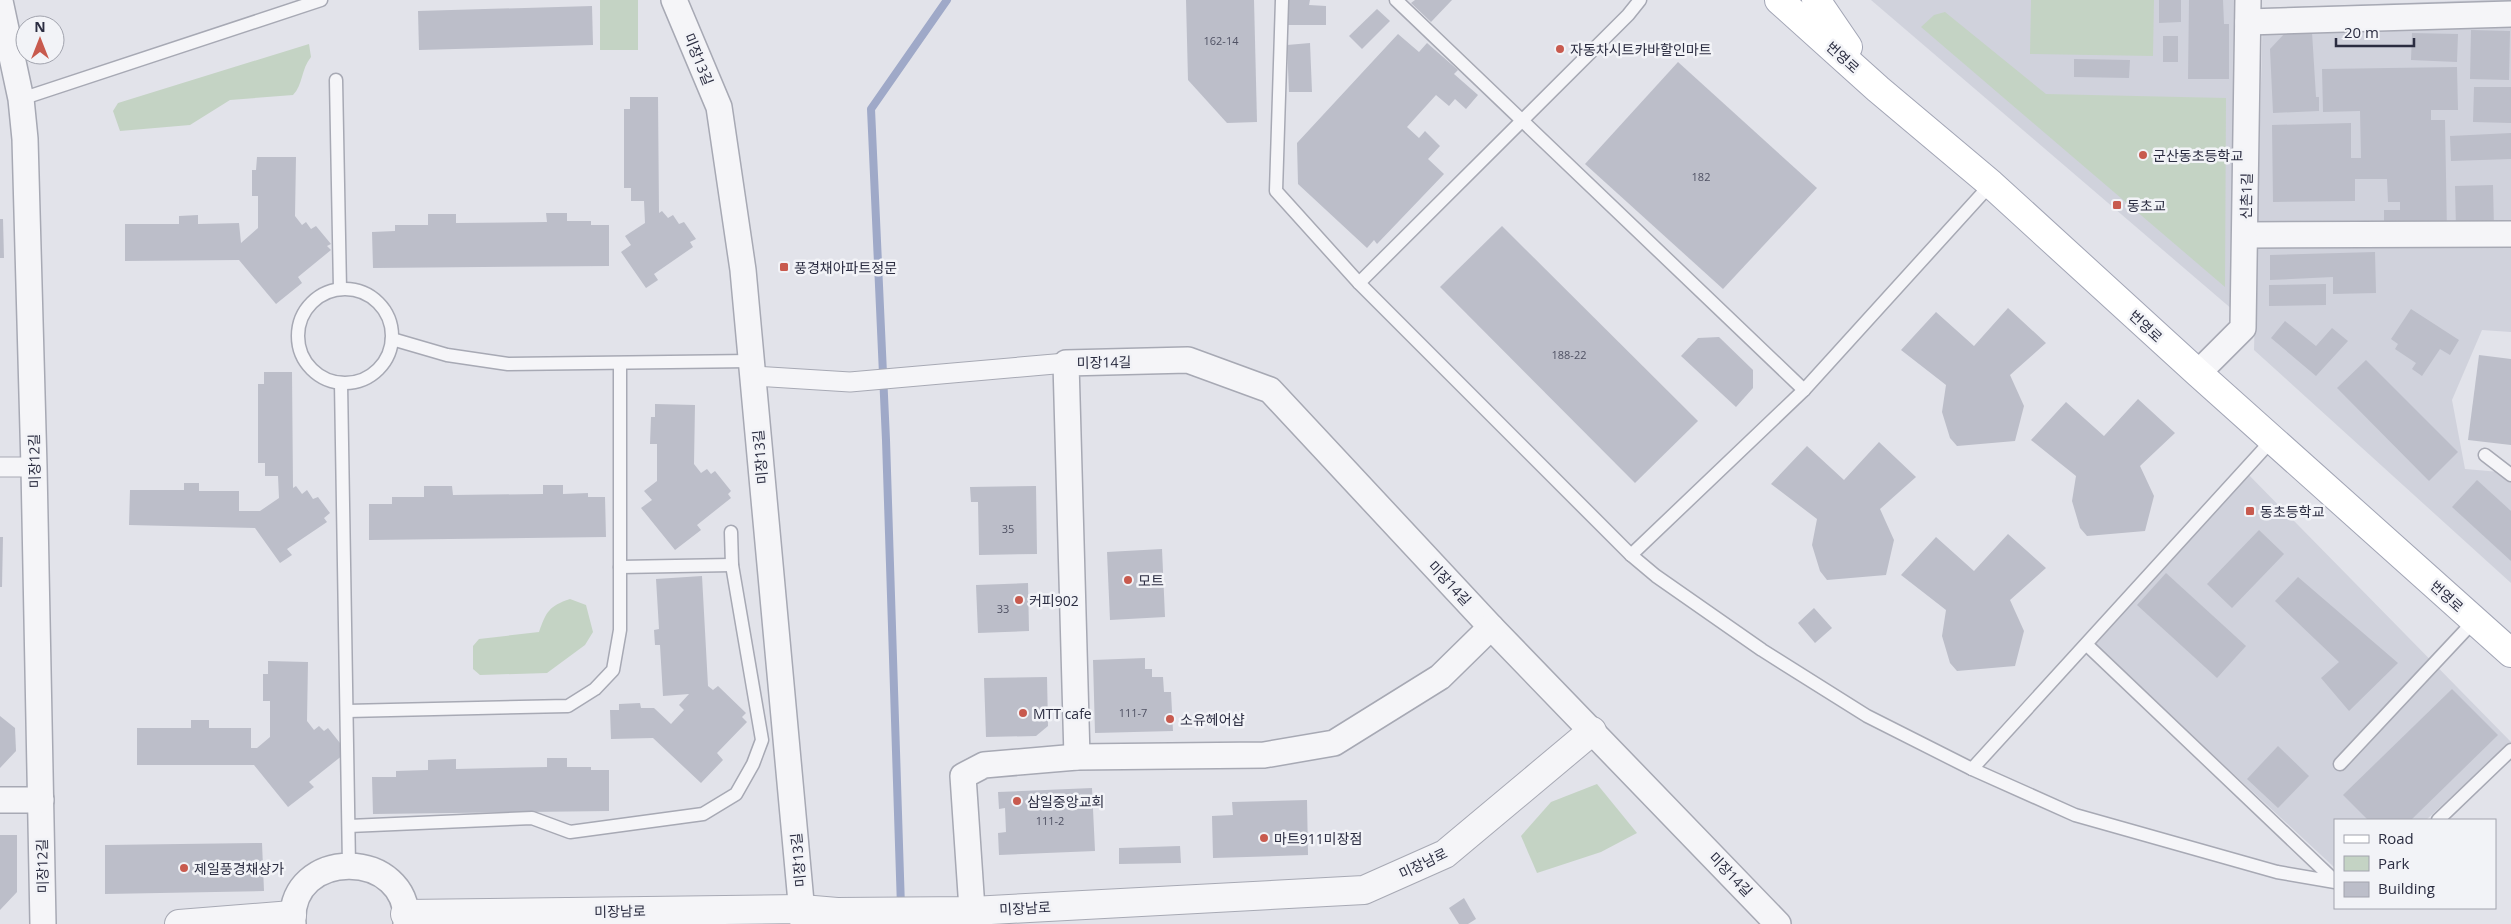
<svg xmlns="http://www.w3.org/2000/svg" width="2511" height="924" font-family="'Open Sans','Noto Sans KR',sans-serif">
  <style>
    .built { fill: #d0d2dc }
    .green { fill: #c4d3c4 }
    .lines { fill: none; stroke-linecap: round; stroke-linejoin: round }
    .stream { stroke: #9fa9c8; stroke-width: 8 }
    .building { fill: #bcbec9 }
    .service-casing { stroke: #a7a9b4; stroke-width: 15 }
    .pedestrian-casing { stroke: #a7a9b4; stroke-width: 21 }
    .minor-casing { stroke: #a7a9b4; stroke-width: 28 }
    .tertiary-casing { stroke: #a7a9b4; stroke-width: 30 }
    .primary-casing { stroke: #a2a5b5; stroke-width: 30 }
    .service { stroke: #f5f5f8; stroke-width: 12 }
    .pedestrian { stroke: #f5f5f8; stroke-width: 19 }
    .minor { stroke: #f5f5f8; stroke-width: 25 }
    .tertiary { stroke: #f5f5f8; stroke-width: 28 }
    .primary { stroke: #fff; stroke-width: 28 }
    .poi-dot { fill: #c85a4e; stroke: #f2f3f7; stroke-width: 2 }
    .labels { text-anchor: middle; dominant-baseline: central; stroke-width: 5; stroke-linejoin: round; paint-order: stroke }
    .number-label { font-size: 11px; fill: #4f5163 }
    .poi-label { font-size: 14px; fill: #2b2d41; stroke: #f2f3f7; text-anchor: start }
    .street-label { font-size: 14px; fill: #2b2d41; stroke: #f2f3f7 }
  </style>
  <rect width="100%" height="100%" fill="#e2e3ea"/>
  <g class="built">
    <polygon points="1871,0 2237,0 2233,310"/>
    <polygon points="2482,0 2511,0 2511,332 2482,330 2452,400 2465,469 2511,473 2511,583 2254,350 2263,8"/>
    <polygon points="2243,469 2511,742 2426,820 2335,820 2335,868 2090,641"/>
  </g>
  <g class="green">
    <rect x="600" y="0" width="38" height="50"/>
    <polygon points="2031,0 2154,0 2153,56 2030,54"/>
    <polygon points="1945,12 2046,94 2226,98 2225,287 1921,27 1934,15"/>
    <path d="M 309,44 L 311,57 C 301,69 303,85 293,95 L 230,100 L 190,125 L 120,131 L 113,111 L 118,103 Z"/>
    <path d="M 570,599 L 586,605 L 593,632 L 585,645 L 547,673 L 480,675 L 473,669 L 473,646 L 479,639 L 539,632 C 546,612 549,606 570,599 Z"/>
    <polygon points="1597,784 1637,833 1601,852 1537,873 1521,836 1551,802"/>
  </g>
  <g class="lines">
    <polyline class="stream" points="901,907 886,440 871,109 947,0"/>
  </g>
  <g class="building">
    <polygon points="1186,0 1254,0 1257,122 1227,123 1188,80"/>
    <polygon points="1287,0 1310,0 1309,5 1326,6 1326,25 1286,25"/>
    <polygon points="1415,0 1452,0 1431,22 1411,3"/>
    <polygon points="2159,0 2181,0 2181,22 2159,23"/>
    <polygon points="2189,0 2223,0 2224,24 2229,24 2229,79 2188,79"/>
    <polygon points="592,6 593,45 419,50 418,11"/>
    <polygon points="1377,9 1390,21 1362,49 1349,36"/>
    <polygon points="2471,30 2510,31 2509,80 2470,79"/>
    <polygon points="2312,32 2316,97 2319,97 2319,111 2273,113 2270,49 2285,33"/>
    <polygon points="2412,33 2458,34 2457,62 2411,60"/>
    <polygon points="1398,34 1419,52 1427,43 1458,70 1454,74 1478,95 1466,109 1455,99 1449,106 1436,95 1407,127 1419,138 1425,131 1440,146 1428,159 1444,174 1377,244 1374,240 1367,248 1298,184 1297,143"/>
    <rect x="2163" y="36" width="15" height="26"/>
    <polygon points="1310,43 1312,92 1289,92 1287,45"/>
    <polygon points="2074,59 2130,60 2129,78 2074,77"/>
    <polygon points="1678,62 1817,188 1723,289 1585,164"/>
    <polygon points="2457,67 2458,110 2431,110 2431,120 2445,120 2447,232 2384,233 2384,210 2400,210 2400,202 2388,202 2387,179 2355,179 2355,201 2273,202 2272,125 2351,123 2351,158 2361,158 2360,111 2323,112 2322,69"/>
    <polygon points="2474,87 2511,87 2511,123 2473,122"/>
    <polygon points="630,97 658,97 659,213 662,211 668,218 673,215 679,224 684,222 696,239 690,242 693,247 654,274 658,280 646,288 621,252 631,245 625,236 645,223 644,201 631,201 631,188 624,188 624,109 630,109"/>
    <polygon points="2511,133 2511,159 2451,161 2450,136"/>
    <polygon points="257,157 296,157 295,216 302,225 306,222 311,229 316,226 331,244 327,246 331,250 298,277 302,283 276,304 239,260 125,261 125,224 179,224 179,216 198,215 198,224 239,223 241,243 258,228 258,196 252,196 252,170 256,170"/>
    <polygon points="2493,185 2494,227 2456,228 2455,186"/>
    <polygon points="546,213 567,213 567,221 591,221 591,225 609,225 609,266 373,268 372,232 395,231 395,225 428,225 428,214 456,214 456,223 547,222"/>
    <polygon points="0,219 3,219 4,258 0,258"/>
    <polygon points="1502,226 1698,421 1635,483 1440,287"/>
    <polygon points="2375,252 2376,293 2333,294 2333,277 2270,280 2270,255"/>
    <polygon points="2326,284 2326,305 2269,306 2269,285"/>
    <polygon points="2008,308 2046,343 2010,375 2024,406 2015,441 1957,446 1950,438 1942,412 1946,385 1901,350 1936,312 1974,346"/>
    <polygon points="2411,309 2459,340 2450,355 2440,349 2422,376 2412,369 2416,363 2395,349 2398,344 2391,339"/>
    <polygon points="2285,321 2316,346 2332,328 2348,341 2316,376 2271,338"/>
    <polygon points="1719,337 1753,370 1753,388 1736,407 1681,356 1698,338"/>
    <polygon points="2479,355 2511,359 2511,445 2468,440"/>
    <polygon points="2366,360 2458,452 2429,481 2337,388"/>
    <polygon points="264,372 292,372 293,488 296,486 302,494 307,490 313,499 318,497 330,513 324,518 327,522 287,549 292,555 280,563 255,528 129,525 130,490 184,490 184,483 199,483 199,491 239,491 239,511 260,511 279,498 278,476 265,476 265,463 258,463 258,384 264,384"/>
    <polygon points="2138,399 2175,433 2140,466 2154,496 2145,531 2087,536 2080,528 2072,501 2076,476 2031,440 2066,402 2104,436"/>
    <polygon points="655,404 695,405 694,464 701,473 707,469 711,474 715,471 731,491 728,494 731,498 697,525 701,530 675,550 641,508 652,500 644,491 657,481 657,444 650,444 651,417 655,417"/>
    <polygon points="1879,442 1916,477 1880,509 1894,540 1886,575 1827,580 1820,571 1812,545 1817,519 1771,484 1807,446 1844,480"/>
    <polygon points="2477,480 2511,511 2511,561 2452,507"/>
    <polygon points="543,485 563,485 563,494 588,493 588,497 605,497 606,537 369,540 369,504 392,504 392,497 424,497 424,486 452,486 453,495 543,494"/>
    <polygon points="1036,486 1037,554 979,555 978,502 971,502 970,487"/>
    <polygon points="2259,530 2284,554 2232,608 2207,584"/>
    <polygon points="2008,534 2046,568 2010,600 2024,631 2015,666 1957,671 1950,663 1942,636 1946,610 1901,575 1936,537 1974,571"/>
    <polygon points="0,537 3,537 2,587 0,587"/>
    <polygon points="1162,549 1165,617 1110,620 1107,552"/>
    <polygon points="2166,573 2246,646 2217,678 2137,605"/>
    <polygon points="702,576 708,686 713,690 718,686 746,713 742,717 747,722 717,753 723,760 701,783 653,738 611,739 610,710 619,710 619,704 640,703 641,708 654,708 671,724 684,710 679,705 689,694 663,696 660,645 655,645 654,630 659,629 656,579"/>
    <polygon points="2298,577 2398,663 2349,711 2321,678 2339,662 2275,601"/>
    <polygon points="1028,583 1029,631 978,633 976,585"/>
    <polygon points="1814,608 1832,628 1815,643 1798,623"/>
    <polygon points="1145,658 1145,669 1152,669 1152,677 1163,677 1164,692 1171,692 1173,731 1095,733 1093,660"/>
    <polygon points="268,661 308,662 307,721 314,730 319,726 324,731 328,728 344,748 341,751 343,755 309,782 314,787 288,807 254,765 137,765 137,728 191,728 191,720 209,720 209,728 251,728 251,748 257,748 270,737 270,701 263,701 263,674 268,674"/>
    <polygon points="1047,677 1048,726 1036,736 986,737 984,678"/>
    <polygon points="2452,689 2498,735 2411,820 2368,820 2343,795"/>
    <polygon points="0,716 15,728 16,751 0,768"/>
    <polygon points="2278,746 2309,776 2278,808 2247,779"/>
    <polygon points="547,758 567,758 567,767 591,767 591,770 609,770 609,811 373,814 372,777 396,777 396,771 428,770 428,760 456,759 456,769 547,767"/>
    <polygon points="1092,788 1095,851 999,855 998,833 1006,832 1005,808 999,809 998,792"/>
    <polygon points="1307,800 1308,855 1213,858 1212,816 1233,815 1232,802"/>
    <polygon points="0,835 17,835 17,892 0,910"/>
    <polygon points="262,843 264,891 105,894 105,845"/>
    <polygon points="1180,846 1181,863 1119,864 1119,848"/>
    <polygon points="1464,898 1476,919 1468,924 1459,924 1449,908"/>
  </g>
  <g class="lines">
    <g class="service-casing">
      <g id="service">
        <polyline points="1282,0 1276,191 1359,283 1631,555 1656,576 1762,650 1867,716 1972,769 2075,815 2277,872 2335,882"/>
        <polyline points="1396,0 1804,390"/>
        <polyline points="336,80 340,289"/>
        <polyline points="21,99 321,0"/>
        <polyline points="1359,283 1628,15 1640,0"/>
        <circle cx="345" cy="336" r="47"/>
        <polyline points="392,339 447,355 508,364 751,361"/>
        <polyline points="341,383 349,866"/>
        <polyline points="2485,455 2511,475"/>
        <polyline points="1631,555 1804,390 1991,184"/>
        <polyline points="620,567 732,565"/>
        <polyline points="2087,645 2335,881"/>
        <polyline points="347,711 568,706 595,689 613,670 620,630 620,364"/>
        <polyline points="2340,764 2474,621"/>
        <polyline points="1972,769 2272,440"/>
        <polyline points="2438,820 2511,750"/>
        <polyline points="349,826 532,818 570,832 703,814 736,794 753,764 762,740 732,565 731,532"/>
      </g>
    </g>
    <g class="pedestrian-casing">
      <g id="pedestrian">
        <polyline points="753,376 850,382 1066,363"/>
        <polyline points="0,467 34,467"/>
      </g>
    </g>
    <g class="minor-casing">
      <g id="minor">
        <polyline points="674,0 719,107 743,270 803,924"/>
        <polyline points="0,1 21,99 25,139 34,467 43,924"/>
        <polyline points="2248,22 2511,14"/>
        <polyline points="2246,235 2511,234"/>
        <polyline points="2198,373 2243,328 2248,0"/>
        <polyline points="1077,757 1066,363 1188,360 1270,390 1491,627 1778,924"/>
        <polyline points="0,800 41,800"/>
        <path d="M 293,924 C 287,846 412,848 406,924"/>
        <polyline points="973,924 963,776 984,765 1077,757 1264,755 1334,743 1440,677 1491,627"/>
      </g>
    </g>
    <g class="tertiary-casing">
      <g id="tertiary">
        <polyline points="405,914 802,909 837,912 972,911 1364,890 1445,854 1592,731"/>
        <polyline points="179,924 292,915"/>
      </g>
    </g>
    <g class="primary-casing">
      <g id="primary">
        <polyline points="1779,0 1878,89 1991,184 2198,373 2511,653"/>
        <polyline points="1816,0 1848,47"/>
      </g>
    </g>
    <use href="#service" class="service"/>
    <use href="#pedestrian" class="pedestrian"/>
    <use href="#minor" class="minor"/>
    <use href="#tertiary" class="tertiary"/>
    <use href="#primary" class="primary"/>
  </g>
  <g class="poi-dot">
    <circle cx="1560" cy="49" r="5"/>
    <circle cx="2143" cy="155" r="5"/>
    <rect x="2112" y="200" width="10" height="10" rx="2.5"/>
    <rect x="779" y="262" width="10" height="10" rx="2.5"/>
    <rect x="2245" y="506" width="10" height="10" rx="2.5"/>
    <circle cx="1128" cy="580" r="5"/>
    <circle cx="1019" cy="600" r="5"/>
    <circle cx="1023" cy="713" r="5"/>
    <circle cx="1170" cy="719" r="5"/>
    <circle cx="1017" cy="801" r="5"/>
    <circle cx="1264" cy="838" r="5"/>
    <circle cx="184" cy="868" r="5"/>
  </g>
  <g class="labels">
    <g class="number-label">
      <text x="1221" y="40">162-14</text>
      <text x="1701" y="176">182</text>
      <text x="1569" y="354">188-22</text>
      <text x="1008" y="528">35</text>
      <text x="1003" y="608">33</text>
      <text x="1133" y="712">111-7</text>
      <text x="1050" y="820">111-2</text>
    </g>
    <g class="poi-label">
      <text x="1570" y="49">자동차시트카바할인마트</text>
      <text x="2153" y="155">군산동초등학교</text>
      <text x="2127" y="205">동초교</text>
      <text x="794" y="267">풍경채아파트정문</text>
      <text x="2260" y="511">동초등학교</text>
      <text x="1138" y="580">모트</text>
      <text x="1029" y="600">커피902</text>
      <text x="1033" y="713">MTT cafe</text>
      <text x="1180" y="719">소유헤어샵</text>
      <text x="1027" y="801">삼일중앙교회</text>
      <text x="1274" y="838">마트911미장점</text>
      <text x="194" y="868">제일풍경채상가</text>
    </g>
    <g class="street-label">
      <text transform="translate(1843 57) rotate(42)">번영로</text>
      <text transform="translate(699 59) rotate(68)">미장13길</text>
      <text transform="translate(2246 196) rotate(-89)">신촌1길</text>
      <text transform="translate(2146 326) rotate(43)">번영로</text>
      <text transform="translate(1104 362) rotate(-1)">미장14길</text>
      <text transform="translate(760 457) rotate(-95)">미장13길</text>
      <text transform="translate(34 461) rotate(-91)">미장12길</text>
      <text transform="translate(1450 583) rotate(47)">미장14길</text>
      <text transform="translate(2447 596) rotate(42)">번영로</text>
      <text transform="translate(798 860) rotate(-95)">미장13길</text>
      <text transform="translate(1423 863) rotate(-26)">미장남로</text>
      <text transform="translate(42 866) rotate(-91)">미장12길</text>
      <text transform="translate(1731 874) rotate(46)">미장14길</text>
      <text transform="translate(1025 908) rotate(-3)">미장남로</text>
      <text transform="translate(620 911) rotate(-1)">미장남로</text>
    </g>
  </g>
  <rect x="2334" y="819" width="162" height="90" fill="#f2f3f7" stroke="#a2a4ae"/>
  <rect x="2344" y="835" width="25" height="8" fill="#ffffff" stroke="#a2a4ae"/>
  <text x="2378" y="844" font-size="15" fill="#2b2d41">Road</text>
  <rect x="2344" y="856" width="25" height="15" fill="#c4d3c4" stroke="#a2a4ae"/>
  <text x="2378" y="869" font-size="15" fill="#2b2d41">Park</text>
  <rect x="2344" y="882" width="25" height="15" fill="#bcbec9" stroke="#a2a4ae"/>
  <text x="2378" y="894" font-size="15" fill="#2b2d41">Building</text>
  <g transform="translate(40 40)"><circle r="24" fill="#f2f3f7" stroke="#a2a4ae"/>
  <path d="M0-4L9 19L0 12L-9 19Z" fill="#c85a4e"/>
  <text y="-8" font-size="14" font-weight="bold" text-anchor="middle" fill="#2b2d41">N</text>
  </g>
  <path d="M2336 38v8h78v-8" fill="none" stroke="#2b2d41" stroke-width="2.5"/>
  <text x="2344" y="38" font-size="15" fill="#2b2d41" stroke="#f2f3f7" stroke-width="4" paint-order="stroke">20 m</text>
</svg>
